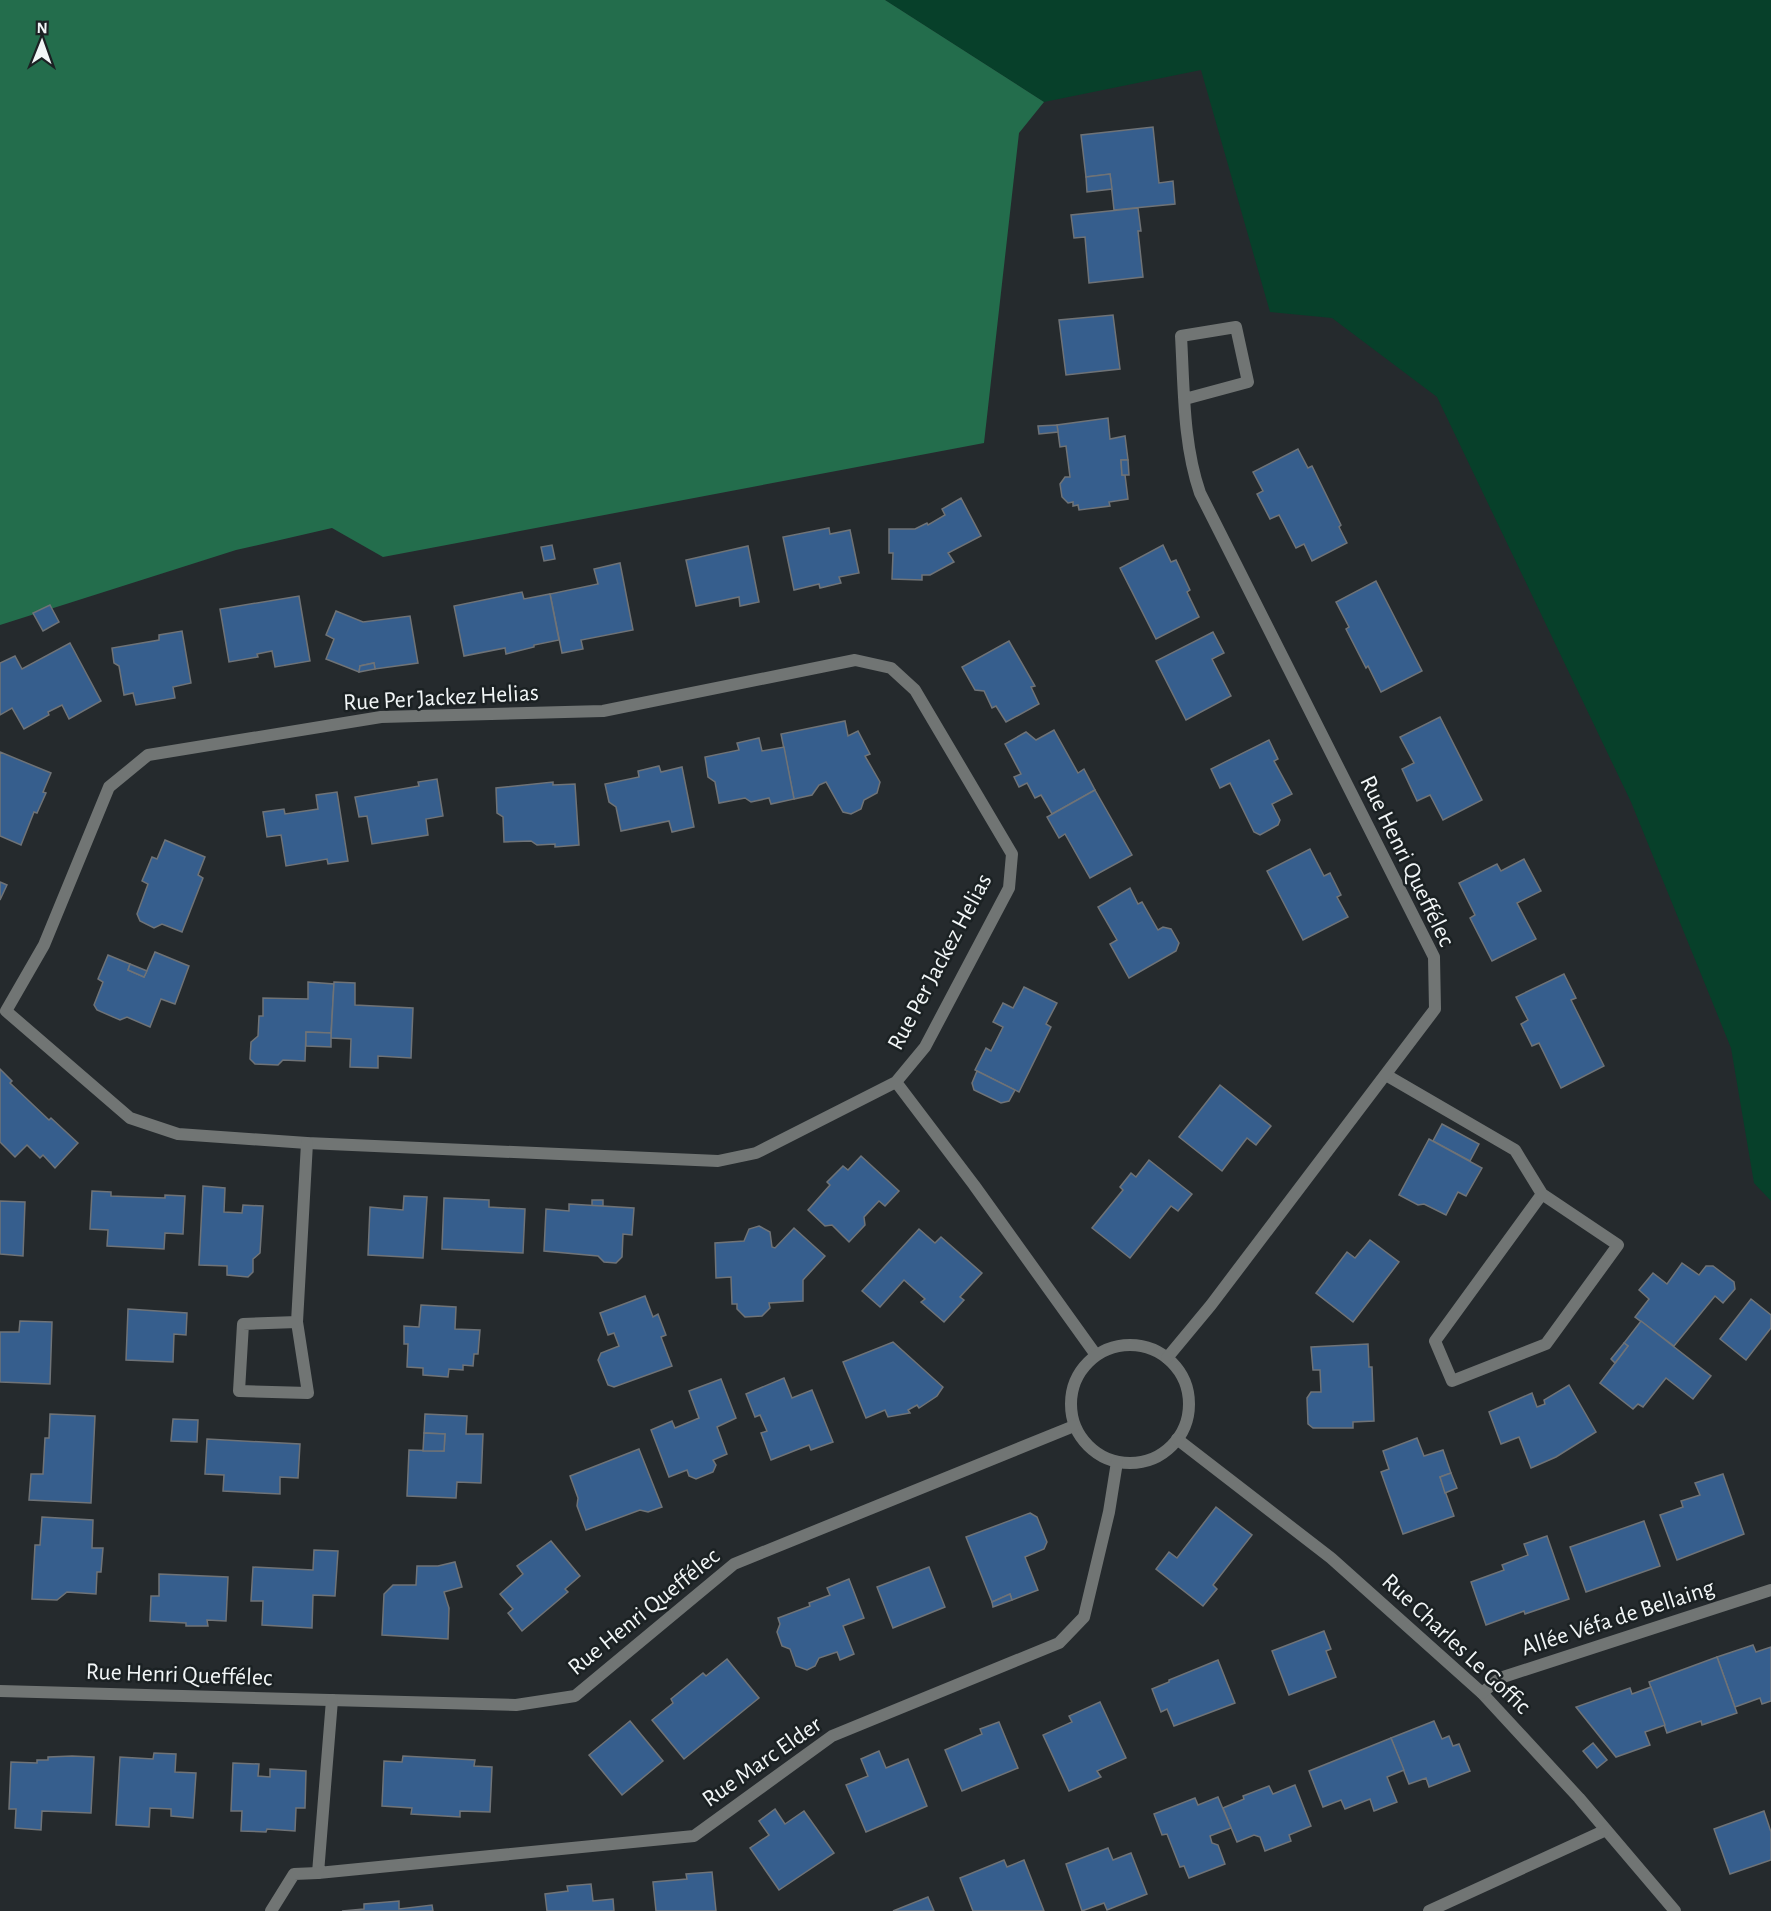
<svg xmlns="http://www.w3.org/2000/svg" width="1771" height="1911" font-family="'Alegreya Sans',sans-serif">
  <style>
    .green { fill: #07402a }
    .forest { fill: #236d4c }
    .building { fill: #365e8d; stroke: #6f7377; stroke-width: 1.5 }
    .lines { fill: none; stroke-linecap: round; stroke-linejoin: round }
    .minor { stroke: #717574; stroke-width: 12 }
    .labels { text-anchor: middle; dominant-baseline: central; stroke-width: 5; stroke-linejoin: round; paint-order: stroke }
    .street-label { font-size: 24px; fill: #f2f6f7; stroke: #1b2123 }
  </style>
  <rect width="100%" height="100%" fill="#252a2d"/>
  <polygon class="green" points="885,0 1771,0 1771,1201 1754,1183 1731,1048 1631,802 1437,397 1332,318 1270,312 1201,70 1044,102"/>
  <polygon class="forest" points="0,0 885,0 1044,102 1019,133 984,443 383,557 332,528 236,550 0,625"/>
  <g class="building">
    <polygon points="1153,127 1159,183 1173,181 1175,204 1114,210 1110,174 1086,177 1081,135"/>
    <polygon points="1110,174 1112,189 1087,192 1086,177"/>
    <polygon points="1138,208 1141,231 1138,231 1143,277 1089,283 1085,237 1074,238 1071,215"/>
    <polygon points="1113,315 1120,369 1066,375 1059,320"/>
    <polygon points="1108,418 1110,439 1125,436 1128,460 1121,460 1122,475 1125,475 1128,499 1109,502 1110,506 1079,510 1078,505 1073,506 1073,502 1068,503 1062,497 1060,484 1065,477 1070,477 1066,446 1060,447 1057,425"/>
    <polygon points="1057,425 1058,432 1039,434 1038,426"/>
    <polygon points="1298,449 1308,468 1312,466 1341,525 1339,527 1347,543 1312,561 1304,544 1296,548 1279,515 1270,519 1257,494 1263,491 1253,472"/>
    <polygon points="1121,460 1128,460 1129,475 1122,475"/>
    <polygon points="961,498 981,536 948,553 954,562 930,575 922,575 922,580 892,579 893,553 889,553 889,529 915,529 927,523 928,525 945,515 942,509"/>
    <polygon points="829,528 830,534 850,530 859,573 839,577 841,583 820,588 819,584 794,590 783,537"/>
    <polygon points="552,545 555,559 544,561 541,547"/>
    <polygon points="1163,545 1171,562 1176,560 1190,590 1187,592 1199,617 1156,639 1120,568"/>
    <polygon points="748,546 759,602 740,606 739,597 696,606 686,560"/>
    <polygon points="620,563 633,630 581,640 583,649 562,653 550,594 598,584 594,569"/>
    <polygon points="1376,581 1422,671 1381,692 1368,666 1366,668 1346,629 1349,627 1336,602"/>
    <polygon points="522,592 524,599 550,594 559,640 534,645 534,647 506,654 505,648 464,656 454,606"/>
    <polygon points="299,596 310,661 275,667 272,651 257,654 258,657 229,662 220,609"/>
    <polygon points="50,605 59,622 43,631 33,613"/>
    <polygon points="336,611 363,622 410,616 418,663 375,669 374,663 360,666 359,672 326,659 334,639 326,635"/>
    <polygon points="182,631 191,683 173,687 175,698 136,705 133,693 124,695 119,666 114,663 112,648 159,640 159,635"/>
    <polygon points="1213,632 1224,653 1212,659 1231,696 1186,720 1156,661"/>
    <polygon points="1009,641 1035,686 1031,687 1039,704 1006,722 996,706 992,708 984,691 975,690 962,667"/>
    <polygon points="70,643 101,701 69,719 62,705 48,712 49,715 24,729 12,708 0,715 0,663 15,656 22,669"/>
    <polygon points="374,663 375,669 359,672 360,666"/>
    <polygon points="1440,717 1482,800 1443,820 1430,795 1417,801 1402,769 1414,763 1400,737"/>
    <polygon points="845,721 848,736 858,731 870,754 865,756 880,782 877,793 864,800 861,809 851,814 843,812 826,782 819,785 812,795 794,799 781,734"/>
    <polygon points="1054,730 1078,773 1084,769 1095,790 1052,814 1041,795 1035,798 1027,783 1019,787 1014,777 1021,774 1005,744 1026,732 1036,740"/>
    <polygon points="759,738 762,751 784,747 794,799 771,804 769,798 751,802 745,798 719,803 715,782 708,777 705,757 739,750 737,743"/>
    <polygon points="1269,740 1278,759 1274,761 1292,794 1272,804 1280,820 1278,825 1260,835 1254,832 1230,783 1220,788 1211,769"/>
    <polygon points="0,752 51,773 43,792 46,793 37,813 34,812 21,845 0,836"/>
    <polygon points="659,766 661,772 682,767 694,827 672,832 669,821 621,831 616,807 609,802 605,784 639,777 638,771"/>
    <polygon points="437,779 443,816 426,819 428,835 372,844 367,816 359,817 355,797 419,786 418,782"/>
    <polygon points="553,782 553,785 575,784 579,845 555,847 555,844 537,845 531,841 504,842 503,817 497,813 496,788"/>
    <polygon points="1095,790 1132,855 1090,878 1065,834 1059,838 1047,817"/>
    <polygon points="337,792 348,861 328,864 327,859 286,866 281,835 267,837 263,812 284,809 285,814 318,809 316,795"/>
    <polygon points="165,840 205,857 198,875 203,878 182,932 162,924 154,928 140,921 137,914 148,884 142,881 152,857 157,859"/>
    <polygon points="1310,849 1324,876 1330,873 1341,895 1337,897 1348,917 1303,940 1267,871"/>
    <polygon points="1524,859 1541,891 1517,903 1536,939 1492,961 1470,918 1475,915 1459,883 1497,864 1501,871"/>
    <polygon points="0,882 7,885 0,900"/>
    <polygon points="1130,888 1138,904 1142,902 1158,930 1163,927 1171,929 1179,943 1176,951 1129,978 1110,944 1117,940 1098,907"/>
    <polygon points="155,952 189,966 175,1004 161,999 150,1027 127,1017 120,1020 97,1010 94,1005 103,982 98,979 108,955 130,964 128,970 144,977"/>
    <polygon points="130,964 147,971 144,977 128,970"/>
    <polygon points="1564,974 1576,998 1571,1000 1604,1066 1561,1088 1539,1043 1532,1046 1521,1024 1528,1020 1516,997"/>
    <polygon points="308,982 334,984 331,1033 306,1032 305,1061 283,1060 278,1065 255,1064 250,1059 251,1042 258,1036 259,1016 263,1016 263,998 308,999"/>
    <polygon points="334,982 355,983 355,1005 413,1008 411,1058 378,1056 378,1068 350,1067 351,1039 331,1038"/>
    <polygon points="1024,987 1057,1003 1046,1024 1051,1027 1019,1092 975,1070 986,1048 991,1051 1003,1027 993,1022 1003,1003 1013,1008"/>
    <polygon points="306,1032 331,1033 331,1047 306,1046"/>
    <polygon points="0,1069 12,1081 10,1083 49,1120 51,1118 78,1143 55,1168 43,1155 40,1158 27,1145 15,1157 0,1142"/>
    <polygon points="977,1071 1015,1090 1009,1101 1001,1103 974,1090 972,1083"/>
    <polygon points="1220,1085 1271,1126 1256,1145 1247,1138 1222,1171 1179,1137"/>
    <polygon points="1442,1124 1479,1144 1470,1161 1433,1141"/>
    <polygon points="1429,1139 1482,1168 1466,1196 1458,1192 1446,1215 1424,1204 1418,1205 1399,1195"/>
    <polygon points="861,1156 899,1191 885,1206 879,1201 864,1217 865,1225 849,1242 832,1225 825,1226 808,1210 830,1185 827,1182 843,1166 848,1170"/>
    <polygon points="1149,1160 1192,1194 1178,1211 1171,1206 1130,1258 1092,1228 1123,1190 1120,1187 1131,1173 1136,1177"/>
    <polygon points="203,1186 225,1188 224,1212 242,1213 243,1205 263,1206 260,1253 253,1259 253,1272 248,1277 227,1275 227,1266 199,1265"/>
    <polygon points="92,1191 111,1192 111,1196 165,1198 165,1195 185,1196 183,1234 165,1233 164,1249 107,1246 108,1230 90,1229"/>
    <polygon points="404,1196 427,1197 423,1258 368,1255 370,1207 403,1210"/>
    <polygon points="444,1198 489,1200 489,1207 525,1209 523,1253 442,1249"/>
    <rect x="592" y="1200" width="11" height="6"/>
    <polygon points="0,1201 25,1202 23,1256 0,1254"/>
    <polygon points="569,1204 634,1208 632,1235 623,1234 622,1257 616,1263 604,1262 598,1256 544,1251 546,1209 569,1211"/>
    <polygon points="759,1226 770,1232 772,1247 775,1248 794,1228 825,1256 803,1280 803,1301 769,1303 770,1308 762,1316 745,1317 737,1309 737,1304 732,1304 731,1277 716,1278 715,1243 744,1241 749,1229"/>
    <polygon points="919,1229 935,1243 941,1237 982,1273 960,1297 964,1300 944,1322 921,1302 925,1299 904,1280 880,1307 862,1291"/>
    <polygon points="1370,1240 1399,1262 1353,1322 1316,1293 1347,1252 1355,1258"/>
    <polygon points="1682,1263 1699,1275 1706,1266 1713,1266 1734,1282 1735,1289 1723,1303 1715,1296 1674,1346 1635,1317 1649,1299 1639,1290 1653,1273 1667,1284"/>
    <polygon points="645,1296 653,1317 658,1314 666,1335 661,1337 672,1366 614,1387 608,1385 598,1360 601,1353 619,1346 614,1333 608,1335 600,1313"/>
    <polygon points="1751,1299 1771,1315 1771,1328 1746,1360 1720,1339"/>
    <polygon points="421,1305 456,1307 455,1329 480,1330 478,1354 474,1354 473,1366 463,1365 463,1370 449,1369 448,1377 423,1375 423,1368 407,1367 408,1344 404,1344 404,1326 419,1327"/>
    <polygon points="128,1309 187,1313 186,1335 174,1334 173,1362 126,1360"/>
    <polygon points="20,1321 52,1322 50,1384 0,1382 0,1332 19,1332"/>
    <polygon points="1641,1321 1711,1376 1693,1399 1666,1378 1643,1407 1638,1404 1633,1409 1600,1383 1628,1346 1624,1343"/>
    <polygon points="893,1342 943,1387 937,1396 919,1408 917,1405 908,1410 910,1413 888,1417 885,1410 866,1418 843,1362"/>
    <polygon points="1624,1343 1628,1346 1615,1363 1611,1359"/>
    <polygon points="1368,1344 1369,1367 1372,1367 1374,1421 1353,1422 1353,1428 1313,1428 1308,1424 1307,1398 1311,1392 1321,1392 1320,1370 1313,1370 1311,1347"/>
    <polygon points="784,1378 792,1398 812,1390 833,1442 811,1450 809,1445 771,1460 761,1433 767,1431 760,1415 755,1417 746,1394"/>
    <polygon points="721,1379 736,1418 717,1427 727,1454 713,1460 716,1465 713,1472 696,1479 689,1476 687,1470 669,1477 651,1430 672,1421 675,1428 699,1418 689,1391"/>
    <polygon points="1569,1385 1596,1432 1556,1457 1531,1468 1519,1437 1501,1444 1489,1412 1532,1393 1537,1407 1545,1404 1544,1400"/>
    <polygon points="50,1414 95,1416 91,1503 29,1500 31,1474 43,1474 45,1438 49,1438"/>
    <polygon points="425,1414 467,1416 466,1434 483,1434 481,1483 457,1482 456,1498 407,1496 409,1450 444,1451 445,1434 424,1433"/>
    <polygon points="173,1419 198,1420 197,1442 171,1441"/>
    <polygon points="424,1433 445,1434 444,1451 423,1451"/>
    <polygon points="1417,1438 1424,1456 1443,1450 1451,1473 1440,1477 1454,1516 1403,1534 1381,1472 1389,1469 1383,1451"/>
    <polygon points="207,1439 300,1444 298,1478 280,1477 280,1494 223,1491 224,1475 205,1474"/>
    <polygon points="639,1449 662,1507 648,1512 640,1510 586,1530 577,1506 578,1498 570,1476"/>
    <polygon points="1451,1473 1457,1488 1445,1493 1440,1477"/>
    <polygon points="1723,1474 1744,1534 1677,1560 1660,1515 1683,1507 1681,1501 1700,1495 1695,1483"/>
    <polygon points="1216,1507 1252,1535 1213,1585 1217,1589 1203,1606 1156,1569 1169,1552 1177,1558"/>
    <polygon points="1030,1513 1037,1517 1047,1542 1044,1549 1025,1557 1038,1590 1012,1600 1010,1594 992,1602 966,1537"/>
    <polygon points="42,1517 93,1520 92,1548 103,1548 101,1572 97,1572 96,1594 67,1592 57,1600 32,1599 35,1545 40,1545"/>
    <polygon points="1644,1521 1660,1566 1586,1592 1570,1547"/>
    <polygon points="1547,1536 1569,1599 1525,1614 1524,1611 1486,1625 1471,1582 1504,1570 1502,1565 1528,1555 1524,1544"/>
    <polygon points="551,1541 580,1576 565,1589 568,1592 522,1631 508,1613 513,1609 500,1594 523,1574 517,1566"/>
    <polygon points="314,1550 338,1551 335,1596 313,1595 312,1628 262,1625 263,1601 251,1601 253,1567 313,1570"/>
    <polygon points="455,1562 462,1587 444,1592 449,1608 448,1639 382,1635 384,1594 393,1585 416,1585 417,1566 438,1566"/>
    <polygon points="929,1567 945,1607 893,1628 877,1587"/>
    <polygon points="159,1574 228,1577 226,1621 207,1620 208,1626 186,1626 186,1623 150,1621 151,1596 159,1596"/>
    <polygon points="849,1579 864,1618 843,1626 854,1654 840,1660 837,1652 819,1658 815,1666 807,1670 796,1666 790,1649 782,1646 777,1632 780,1624 778,1618 810,1606 809,1603 830,1595 827,1588"/>
    <polygon points="1010,1594 1012,1600 993,1607 992,1602"/>
    <polygon points="1324,1631 1331,1649 1326,1651 1336,1677 1289,1695 1272,1651"/>
    <polygon points="1753,1645 1756,1652 1771,1647 1771,1701 1762,1704 1760,1698 1735,1707 1717,1657"/>
    <polygon points="1717,1657 1737,1713 1702,1725 1701,1721 1667,1733 1649,1682"/>
    <polygon points="727,1659 759,1698 684,1759 652,1720 673,1703 671,1699 703,1673 706,1676"/>
    <polygon points="1218,1660 1235,1703 1174,1726 1167,1709 1161,1712 1152,1689 1169,1682 1169,1680"/>
    <polygon points="1651,1687 1665,1725 1645,1732 1650,1745 1616,1757 1576,1707 1630,1688 1632,1694"/>
    <polygon points="1100,1702 1126,1758 1097,1771 1101,1777 1069,1791 1043,1735 1072,1722 1069,1716"/>
    <polygon points="630,1721 663,1761 622,1795 589,1755"/>
    <polygon points="1434,1721 1442,1739 1449,1736 1453,1746 1459,1744 1470,1771 1429,1787 1426,1778 1409,1784 1391,1738"/>
    <polygon points="999,1722 1018,1768 962,1791 945,1750 982,1734 980,1729"/>
    <polygon points="1391,1738 1404,1770 1387,1777 1397,1802 1374,1811 1370,1799 1345,1809 1341,1800 1323,1807 1309,1771"/>
    <polygon points="1593,1743 1607,1760 1597,1768 1583,1751"/>
    <polygon points="879,1751 886,1768 908,1759 927,1806 866,1832 846,1785 868,1776 861,1759"/>
    <polygon points="154,1753 176,1754 175,1772 196,1773 193,1818 171,1816 171,1809 150,1808 149,1827 116,1825 120,1757 153,1759"/>
    <polygon points="72,1756 94,1757 91,1813 42,1811 41,1830 15,1828 16,1809 9,1809 11,1762 37,1763 37,1760 48,1760 48,1757"/>
    <polygon points="403,1756 475,1760 474,1766 492,1767 490,1812 460,1811 460,1817 411,1814 412,1808 382,1806 384,1761 402,1762"/>
    <polygon points="233,1763 259,1764 258,1776 270,1777 270,1769 306,1771 305,1808 296,1808 295,1831 267,1829 266,1832 241,1831 242,1811 231,1811"/>
    <polygon points="1295,1785 1311,1826 1289,1835 1291,1841 1265,1851 1260,1837 1254,1835 1237,1842 1223,1808 1244,1799 1243,1796 1269,1786 1273,1794"/>
    <polygon points="1218,1797 1231,1828 1210,1836 1212,1843 1218,1845 1225,1864 1189,1878 1184,1866 1180,1867 1167,1834 1162,1835 1154,1814 1195,1798 1198,1805"/>
    <polygon points="775,1809 785,1824 804,1811 834,1853 779,1890 750,1848 769,1835 759,1821"/>
    <polygon points="1764,1811 1771,1832 1771,1860 1730,1874 1714,1829"/>
    <polygon points="1108,1848 1113,1860 1131,1853 1147,1894 1107,1910 1104,1903 1082,1911 1066,1864"/>
    <polygon points="1004,1860 1007,1867 1024,1860 1044,1911 973,1911 960,1878"/>
    <polygon points="712,1872 716,1911 656,1911 653,1882 687,1879 686,1874"/>
    <polygon points="591,1884 593,1901 613,1899 614,1911 547,1911 545,1894 568,1891 567,1886"/>
    <polygon points="928,1897 934,1911 893,1911"/>
    <polygon points="399,1901 399,1909 432,1905 433,1911 342,1911 364,1909 364,1904"/>
  </g>
  <g class="lines">
    <g class="minor">
      <polyline points="1386,1075 1515,1150 1542,1194 1618,1245 1546,1344 1452,1381 1435,1341 1542,1194"/>
      <polyline points="896,1082 756,1153 718,1161 307,1143 178,1134 130,1118 6,1011 44,945 109,787 148,755 381,717 603,711 855,660 891,668 915,690 1012,854 1009,888 925,1047 896,1082 974,1185 1096,1355"/>
      <polyline points="297,1322 243,1324 239,1391 308,1393 297,1322 307,1143"/>
      <circle cx="1130" cy="1404" r="59"/>
      <path d="M 1167,1358 L 1211,1305 L 1435,1009 L 1434,957 L 1200,493 C 1183,444 1184,388 1181,336 L 1236,327 L 1248,382 L 1185,399"/>
      <polyline points="1177,1439 1331,1558 1482,1693 1579,1798 1675,1911"/>
      <polyline points="0,1691 516,1705 575,1696 734,1564 1074,1426"/>
      <polyline points="1482,1693 1500,1678 1771,1590"/>
      <polyline points="332,1700 318,1873 694,1836 832,1736 1059,1643 1084,1617 1109,1512 1117,1462"/>
      <polyline points="271,1911 294,1874 318,1873"/>
      <polyline points="1429,1911 1606,1830"/>
    </g>
  </g>
  <g class="labels">
    <g class="street-label">
      <text transform="translate(441 698) rotate(-3)">Rue Per Jackez Helias</text>
      <text transform="translate(1407 861) rotate(64)">Rue Henri Queffélec</text>
      <text transform="translate(940 962) rotate(-62)">Rue Per Jackez Helias</text>
      <text transform="translate(644 1612) rotate(-39)">Rue Henri Queffélec</text>
      <text transform="translate(1618 1618) rotate(-18)">Allée Véfa de Bellaing</text>
      <text transform="translate(1456 1644) rotate(43)">Rue Charles Le Goffic</text>
      <text transform="translate(179 1675) rotate(2)">Rue Henri Queffélec</text>
      <text transform="translate(762 1762) rotate(-35)">Rue Marc Elder</text>
    </g>
  </g>
  <g transform="translate(42 42) rotate(1)" stroke="#1b2123" stroke-width="4.5" paint-order="stroke">
  <path d="M0-4.5L10 22L0 15L-10 22Z" fill="#f2f6f7"/>
  <text y="-9" font-size="16" font-weight="bold" text-anchor="middle" fill="#f2f6f7">N</text>
  </g>
</svg>
